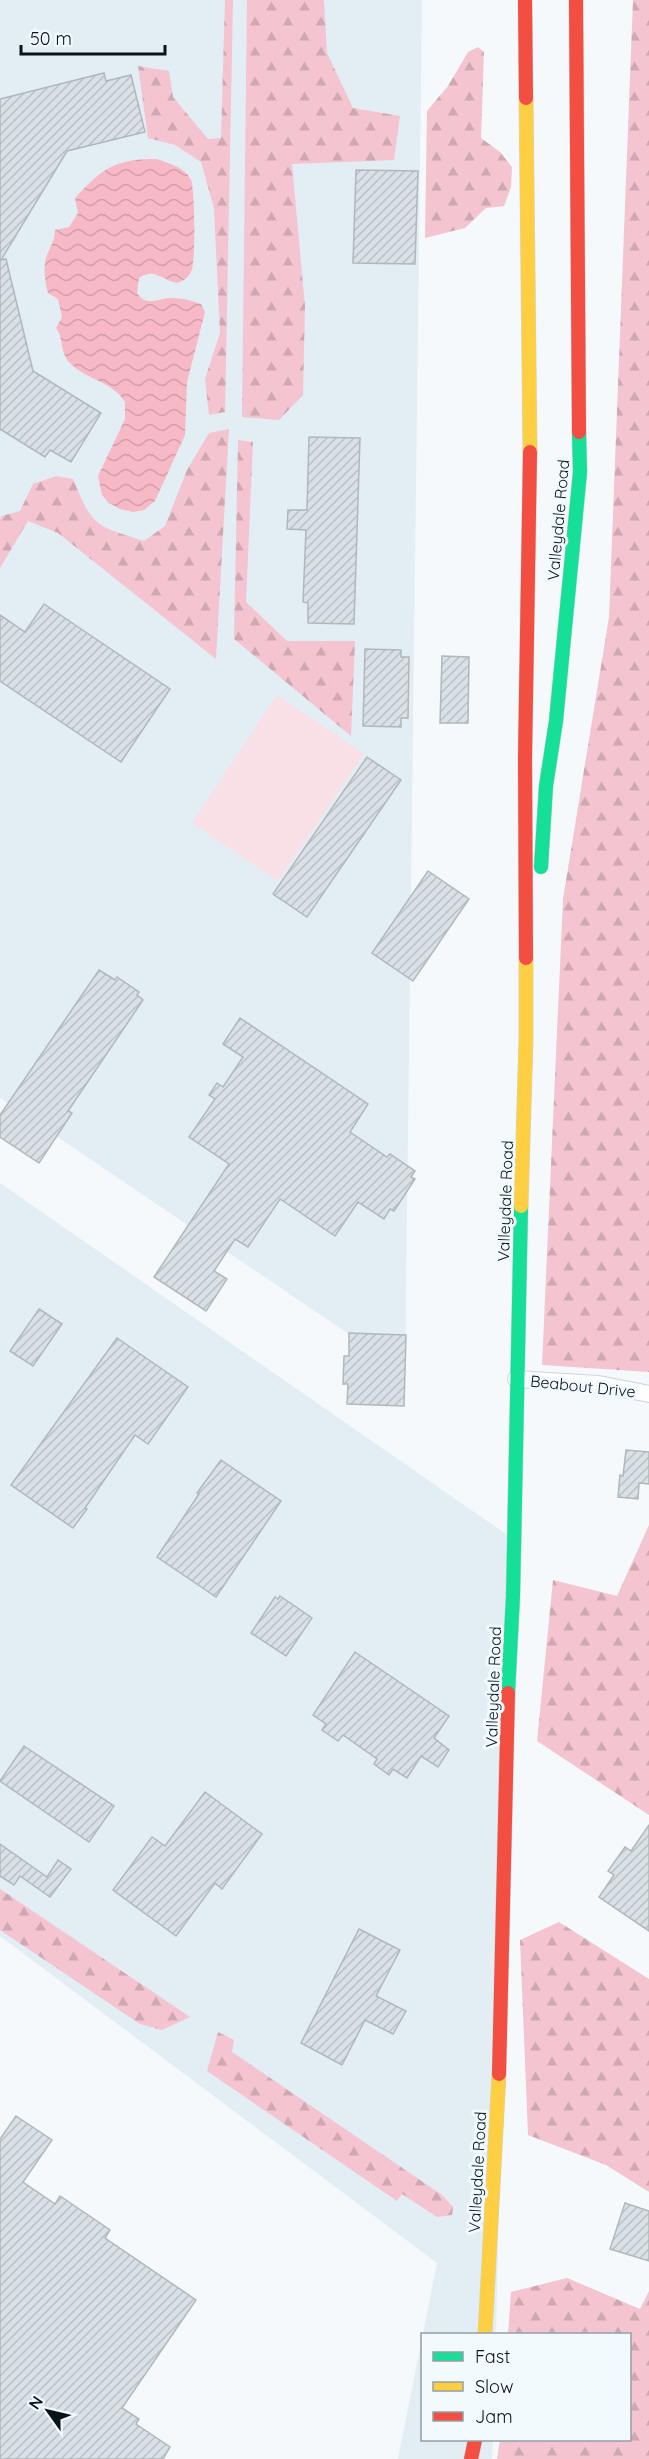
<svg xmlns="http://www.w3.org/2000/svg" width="649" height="2459" font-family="Quicksand,sans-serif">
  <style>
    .built { fill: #e2edf4 }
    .grass { fill: #f9e0e6 }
    .forest { fill: url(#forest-firs) }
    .water { fill: url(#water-waves) }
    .building { fill: url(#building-hatch); stroke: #b0b8bc; stroke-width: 1.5 }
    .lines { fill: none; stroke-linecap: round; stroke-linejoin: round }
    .street-casing { stroke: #ccd5db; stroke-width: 18 }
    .fast-casing { stroke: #ccd5db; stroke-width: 15 }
    .slow-casing { stroke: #ccd5db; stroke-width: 15 }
    .jam-casing { stroke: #ccd5db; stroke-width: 15 }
    .street { stroke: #fefefe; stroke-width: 16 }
    .fast { stroke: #16e098; stroke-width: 14 }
    .slow { stroke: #ffcf43; stroke-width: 14 }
    .jam { stroke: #f24e42; stroke-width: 14 }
    .labels { text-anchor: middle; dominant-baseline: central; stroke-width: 6; stroke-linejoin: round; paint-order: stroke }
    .street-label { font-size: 16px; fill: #07141c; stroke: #f2fafe }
  </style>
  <defs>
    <pattern id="forest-firs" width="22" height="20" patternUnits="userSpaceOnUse" patternTransform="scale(1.5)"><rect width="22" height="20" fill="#f4c4d0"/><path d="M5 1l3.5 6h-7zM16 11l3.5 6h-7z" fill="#d0a8b2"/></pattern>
    <pattern id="water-waves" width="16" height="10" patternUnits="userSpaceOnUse" patternTransform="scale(1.5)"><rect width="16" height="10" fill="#f7b9c6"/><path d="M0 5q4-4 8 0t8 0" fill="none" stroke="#d29eaa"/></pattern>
    <pattern id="building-hatch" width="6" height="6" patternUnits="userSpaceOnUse" patternTransform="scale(1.5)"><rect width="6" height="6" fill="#d9e1e7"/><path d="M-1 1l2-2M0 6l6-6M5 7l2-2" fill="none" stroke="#b9c0c6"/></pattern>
  </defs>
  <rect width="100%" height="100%" fill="#f5f9fb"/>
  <g class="built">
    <polygon points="0,0 422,0 405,1372 0,1098"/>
    <polygon points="0,1183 513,1539 496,2334 423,2334 437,2263 0,1936"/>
    <polygon points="422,2339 422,2440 493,2440 492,2459 398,2459"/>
  </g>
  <polygon class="grass" points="277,695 364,754 278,881 192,823"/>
  <g class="forest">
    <polygon points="225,0 233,0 225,412 209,415 205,379 220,333 214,208 201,162 175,145 148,138 138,66 169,71 173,97 208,139 221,138"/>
    <polygon points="247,0 324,0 327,53 353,108 400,116 394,160 292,164 305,306 303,395 279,420 242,417"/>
    <polygon points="633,0 649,0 649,1372 542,1365 563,899 609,617"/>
    <polygon points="478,47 484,52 481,138 500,152 512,167 511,187 504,206 486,208 465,228 425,238 427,111 448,86 468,52"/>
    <path d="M 229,429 L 216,659 L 58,533 L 28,521 L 0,568 L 0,519 L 2,516 L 20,511 L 33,484 L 56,476 L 73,479 C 93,528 95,525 144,541 L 165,526 L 187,470 L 209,433 Z"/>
    <polygon points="238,440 253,442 246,602 287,641 355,641 351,736 234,639"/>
    <polygon points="649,1525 649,1815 537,1741 553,1580 617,1596"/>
    <polygon points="0,1889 190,2017 162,2030 140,2024 0,1930"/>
    <polygon points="559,1922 649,1979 649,2192 606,2165 528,2135 520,1940"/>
    <polygon points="218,2032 234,2040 232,2052 442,2195 453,2207 452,2215 437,2217 402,2194 397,2201 207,2071"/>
    <polygon points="567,2278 640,2309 649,2291 649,2459 497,2459 500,2440 630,2440 630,2334 508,2334 511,2292"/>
  </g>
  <path class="water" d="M 156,159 C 168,163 185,167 191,180 C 195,189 196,264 191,272 C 188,278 183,281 177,283 C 162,280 154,267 139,278 L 137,293 C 147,308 157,298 172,298 C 182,298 191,300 201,304 L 205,312 L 187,382 L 185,435 L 155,501 L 144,510 L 133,512 L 120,509 L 109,503 L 102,495 L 98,476 L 125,419 L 125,402 C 113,382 88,380 72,365 C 58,352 65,340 56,328 L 62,317 L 58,299 L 48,293 C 45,282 43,269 46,258 C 49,249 55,241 55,230 L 69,227 L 78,213 L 75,198 C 102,169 114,159 156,159 Z"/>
  <g class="building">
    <polygon points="104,73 106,81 131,75 145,132 67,151 1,260 6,259 33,371 101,413 71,462 50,450 45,457 0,429 0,99"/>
    <polygon points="356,170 418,171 415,264 353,263"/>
    <polygon points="309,437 360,438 354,624 308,623 308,603 303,602 306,530 287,529 288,510 307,510"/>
    <polygon points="44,604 170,689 121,762 0,681 0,615 25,632"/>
    <polygon points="365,649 401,650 401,657 409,657 408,718 401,718 401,727 363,726"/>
    <polygon points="442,656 469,657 468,723 440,723"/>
    <polygon points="367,757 401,780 307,917 273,894"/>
    <polygon points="428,871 469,899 413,981 372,953"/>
    <polygon points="99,970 115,980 117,977 139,992 137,995 143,1000 68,1111 72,1113 39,1163 0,1137 0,1115"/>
    <polygon points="240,1018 368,1104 350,1132 387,1157 390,1154 415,1171 411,1177 415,1179 394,1211 390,1209 384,1219 358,1202 335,1236 280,1199 248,1247 235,1239 214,1271 227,1279 206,1311 154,1277 229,1164 189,1137 215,1099 209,1095 217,1083 223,1087 243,1057 223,1044"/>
    <polygon points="39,1309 62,1324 33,1366 10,1351"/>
    <polygon points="349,1333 406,1335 404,1406 347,1404 348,1384 343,1384 344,1356 349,1356"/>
    <polygon points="117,1338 188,1387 148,1444 135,1435 85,1508 87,1509 73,1528 11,1485"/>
    <polygon points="626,1450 649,1452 649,1484 639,1483 638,1499 618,1497 620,1475 623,1476"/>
    <polygon points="221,1460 281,1501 216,1597 157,1557 199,1494 197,1493"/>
    <polygon points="280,1596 312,1618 286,1656 251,1633 275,1597 278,1599"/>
    <polygon points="355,1652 449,1716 434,1738 449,1750 438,1767 421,1756 407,1778 393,1769 389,1775 374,1764 377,1759 343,1735 338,1741 322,1730 326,1724 313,1715"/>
    <polygon points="24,1746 114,1806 89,1842 0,1781"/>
    <polygon points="205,1792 262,1834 222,1889 215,1883 176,1936 113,1890 152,1837 165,1846"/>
    <polygon points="649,1825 649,1931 599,1897 614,1875 608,1871 625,1847 631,1851"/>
    <polygon points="0,1844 47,1877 58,1860 71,1869 50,1897 20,1876 14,1885 0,1876"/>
    <polygon points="359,1929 400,1950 376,1996 406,2011 393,2034 365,2020 342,2065 301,2043"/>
    <polygon points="16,2116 52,2140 23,2182 55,2204 60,2196 110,2230 105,2238 196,2300 122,2408 139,2419 136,2424 170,2447 163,2459 0,2459 0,2139"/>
    <polygon points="625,2203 649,2211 649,2261 610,2249"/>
  </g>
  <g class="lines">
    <g class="street-casing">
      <polyline id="street" points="516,1379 598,1384 649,1394"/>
    </g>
    <g class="fast-casing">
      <g id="fast">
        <polyline points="541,867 546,786 556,721 580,472 579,432"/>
        <polyline points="508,1693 513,1596 521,1206"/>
      </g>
    </g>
    <g class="slow-casing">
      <g id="slow">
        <polyline points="526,98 530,452"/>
        <polyline points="521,1206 526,1039 526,958"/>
        <polyline points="485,2334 499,2074"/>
      </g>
    </g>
    <g class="jam-casing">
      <g id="jam">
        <polyline points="525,0 526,98"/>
        <polyline points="576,0 579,432"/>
        <polyline points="526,958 525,758 530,452"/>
        <polyline points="499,2074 508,1693"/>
        <polyline points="471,2459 475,2440"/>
      </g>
    </g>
    <use href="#street" class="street"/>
    <use href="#fast" class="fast"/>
    <use href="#slow" class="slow"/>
    <use href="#jam" class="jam"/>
  </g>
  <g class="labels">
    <g class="street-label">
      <text transform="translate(558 520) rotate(-85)">Valleydale Road</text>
      <text transform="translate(505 1201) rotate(-88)">Valleydale Road</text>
      <text transform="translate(583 1386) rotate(6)">Beabout Drive</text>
      <text transform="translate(493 1687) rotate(-88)">Valleydale Road</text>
      <text transform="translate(477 2172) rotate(-87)">Valleydale Road</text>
    </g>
  </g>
  <rect x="421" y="2333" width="210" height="108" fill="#f2fafe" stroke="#949ea4" stroke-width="1.5"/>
  <rect x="433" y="2352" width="30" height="9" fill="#16e098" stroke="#949ea4" stroke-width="1.5"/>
  <text x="475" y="2363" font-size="18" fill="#07141c">Fast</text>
  <rect x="433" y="2382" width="30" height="9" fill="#ffcf43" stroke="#949ea4" stroke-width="1.5"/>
  <text x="475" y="2393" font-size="18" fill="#07141c">Slow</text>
  <rect x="433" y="2412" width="30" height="9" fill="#f24e42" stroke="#949ea4" stroke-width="1.5"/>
  <text x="475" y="2423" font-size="18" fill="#07141c">Jam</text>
  <g transform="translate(48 2411) rotate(304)" stroke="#f2fafe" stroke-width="4.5" paint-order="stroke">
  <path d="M0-4.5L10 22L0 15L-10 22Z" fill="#07141c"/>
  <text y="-9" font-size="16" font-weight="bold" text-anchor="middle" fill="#07141c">N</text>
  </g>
  <path d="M21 45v9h144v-9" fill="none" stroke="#07141c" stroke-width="3"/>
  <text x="30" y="45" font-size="18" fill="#07141c" stroke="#f2fafe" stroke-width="4.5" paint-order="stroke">50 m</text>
</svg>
